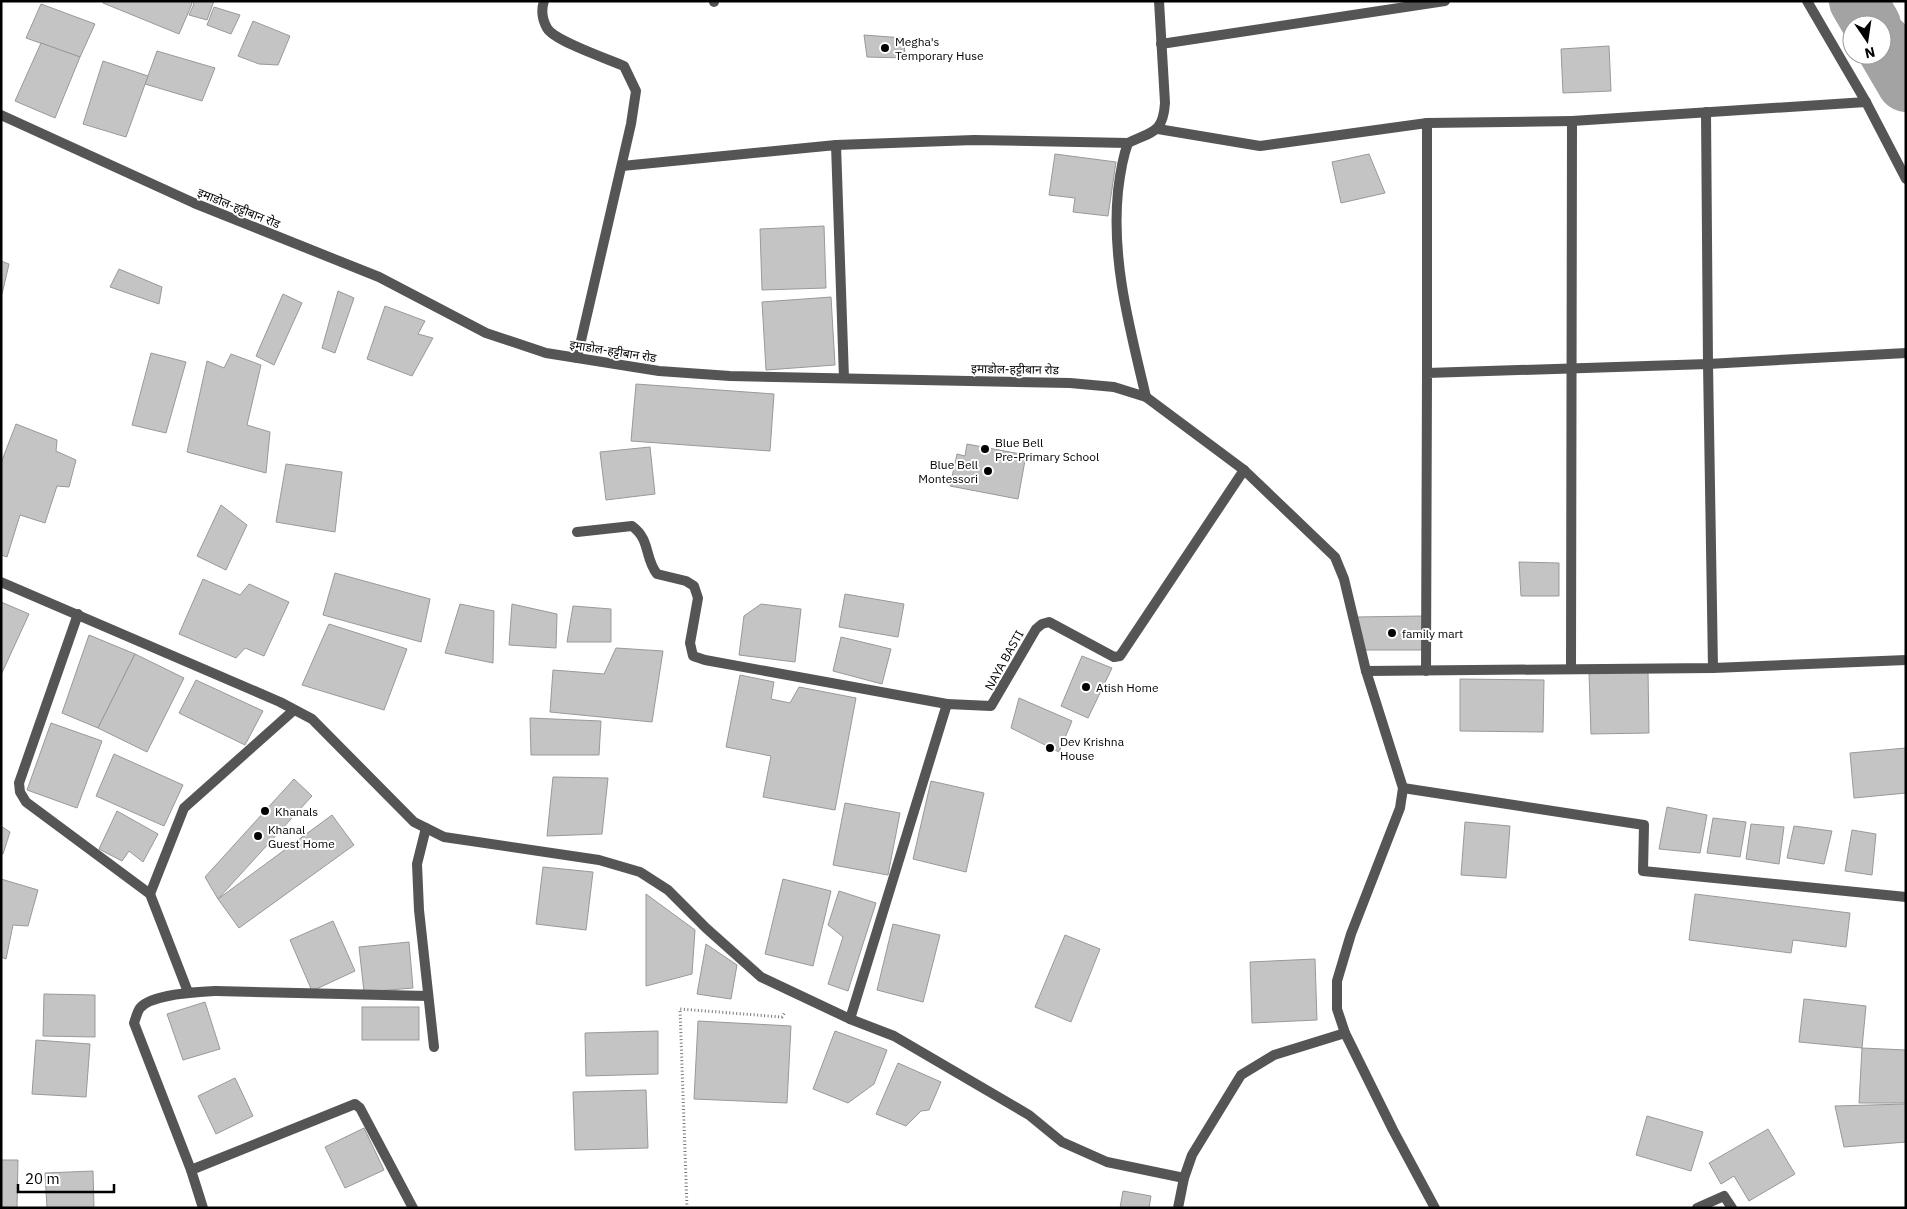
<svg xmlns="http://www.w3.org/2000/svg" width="1907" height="1209" font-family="'IBM Plex Sans','Noto Sans Devanagari',sans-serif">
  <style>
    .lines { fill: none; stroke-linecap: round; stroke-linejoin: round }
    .river { stroke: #a3a3a3; stroke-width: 58 }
    .building { fill: #c4c4c4; stroke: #999 }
    .path { stroke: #777; stroke-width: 3; stroke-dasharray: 1 2.5; stroke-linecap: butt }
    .minor { stroke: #555; stroke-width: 10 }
    .poi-dot { fill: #000; stroke: #fff; stroke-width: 2 }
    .labels { text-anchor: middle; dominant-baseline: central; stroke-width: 4; stroke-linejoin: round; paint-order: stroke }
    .poi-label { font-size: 12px; fill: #000; stroke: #fff; text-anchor: start }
    .street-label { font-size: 12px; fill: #000; stroke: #fff }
  </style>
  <rect width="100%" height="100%" fill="#fff"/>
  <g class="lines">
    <g class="river">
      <polyline points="1858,1 1872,25"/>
      <polyline points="1882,42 1906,83"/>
    </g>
  </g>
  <g class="building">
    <polygon points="104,1 191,1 192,4 179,34 103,3"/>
    <polygon points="192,1 214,1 207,20 189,15 194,4"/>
    <polygon points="41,4 95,24 80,57 26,38"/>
    <polygon points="214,7 240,15 231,34 207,25"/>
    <polygon points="253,21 290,36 278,65 259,64 238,56"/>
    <polygon points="864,35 904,38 905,58 867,57"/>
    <polygon points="41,43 80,57 55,118 15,101"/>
    <polygon points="1609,46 1611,91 1563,93 1561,49"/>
    <polygon points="157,51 215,68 202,101 145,84"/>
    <polygon points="103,61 148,76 126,137 83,124"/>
    <polygon points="1055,154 1116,162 1108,216 1073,212 1075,198 1049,195"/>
    <polygon points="1369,154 1385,193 1341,203 1332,162"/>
    <polygon points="824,226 826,288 762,290 760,229"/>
    <polygon points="1,261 9,264 2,294 1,294"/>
    <polygon points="119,269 162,287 159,304 110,287"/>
    <polygon points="338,291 354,298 335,353 322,348"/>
    <polygon points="283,294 302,303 274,365 256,356"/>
    <polygon points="831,297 835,365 766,370 762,302"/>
    <polygon points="385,306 425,321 418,334 433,338 412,376 367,359"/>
    <polygon points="151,353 186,362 166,433 132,425"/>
    <polygon points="231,354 261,365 247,425 270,432 266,473 187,452 207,361 224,368"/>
    <polygon points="636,384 774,394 770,451 631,441"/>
    <polygon points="16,424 57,440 56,451 76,460 69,487 57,486 45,523 20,515 7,557 1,555 1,463"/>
    <polygon points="967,444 1026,455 1018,499 950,486 957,454 965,456"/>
    <polygon points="650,447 655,494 606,500 600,452"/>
    <polygon points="286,464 342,472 335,532 276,522"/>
    <polygon points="221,505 247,525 226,570 197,556"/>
    <polygon points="1519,562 1559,563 1559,596 1521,596"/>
    <polygon points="335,573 430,599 421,642 323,615"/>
    <polygon points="203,579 240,595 249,584 289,602 264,656 245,648 236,658 179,634"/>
    <polygon points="845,594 904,604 898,637 839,627"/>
    <polygon points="1,602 29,614 1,675"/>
    <polygon points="460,604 494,611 493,663 445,653"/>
    <polygon points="512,604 557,614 556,648 509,645"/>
    <polygon points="761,604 801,609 795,662 739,655 744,616"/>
    <polygon points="573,606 611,609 611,642 567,642"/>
    <polygon points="1423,616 1425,650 1362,650 1356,617"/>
    <polygon points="329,624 407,649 384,710 302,685"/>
    <polygon points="89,635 135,654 98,728 62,713"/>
    <polygon points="841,637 891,649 882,684 833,671"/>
    <polygon points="616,648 663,651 652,722 550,712 553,670 604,674"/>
    <polygon points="135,654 184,678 147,752 98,728"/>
    <polygon points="1082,656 1112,668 1088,718 1061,706"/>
    <polygon points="1648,671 1649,733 1591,734 1589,672"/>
    <polygon points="740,675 774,682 771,699 790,703 799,687 856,698 835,810 763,797 771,756 726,747"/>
    <polygon points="1460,679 1544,680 1543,732 1460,731"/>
    <polygon points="196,680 263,711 245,745 179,713"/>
    <polygon points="1019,698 1072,721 1059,752 1011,728"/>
    <polygon points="530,718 601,721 599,755 531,755"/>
    <polygon points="51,723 102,741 77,808 27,790"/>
    <polygon points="1906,748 1906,793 1854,798 1850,753"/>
    <polygon points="114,754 183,785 164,826 96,796"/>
    <polygon points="553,777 608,778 602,834 547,836"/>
    <polygon points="294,779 312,796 218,899 205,877"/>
    <polygon points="931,781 984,793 966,872 913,859"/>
    <polygon points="845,803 900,813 888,875 833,865"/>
    <polygon points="1667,807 1707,815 1700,853 1659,849"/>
    <polygon points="117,811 158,834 143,862 129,851 122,861 99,849"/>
    <polygon points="332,815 354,845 239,928 218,899"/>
    <polygon points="1713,818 1746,822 1740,857 1707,853"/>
    <polygon points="1465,822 1510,826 1506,878 1461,875"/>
    <polygon points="1751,824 1784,827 1779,864 1746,859"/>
    <polygon points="1,826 10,832 3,854 1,854"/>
    <polygon points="1794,826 1832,831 1824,864 1787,858"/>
    <polygon points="1852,830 1876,834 1872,875 1845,871"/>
    <polygon points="543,867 593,872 586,930 536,924"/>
    <polygon points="1,879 38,890 28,926 13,925 6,959 1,957"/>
    <polygon points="783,879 831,891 813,966 765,954"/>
    <polygon points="839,891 876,903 848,991 828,984 843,937 828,925"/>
    <polygon points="646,894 695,930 692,974 646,986"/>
    <polygon points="1695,894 1850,913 1846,947 1793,940 1791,953 1689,940"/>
    <polygon points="333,921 355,971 312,991 290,940"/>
    <polygon points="893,924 940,935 923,1002 877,990"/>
    <polygon points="1065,935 1100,949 1071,1022 1035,1007"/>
    <polygon points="409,942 413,988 364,992 359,947"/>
    <polygon points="706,944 737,965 731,999 697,994"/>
    <polygon points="1315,959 1317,1020 1252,1023 1250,962"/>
    <polygon points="44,994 95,995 95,1037 43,1036"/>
    <polygon points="1804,999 1866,1006 1862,1048 1799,1042"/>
    <polygon points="205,1002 220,1049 183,1060 167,1014"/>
    <rect x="362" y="1007" width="57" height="33"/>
    <polygon points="698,1021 791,1026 787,1103 694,1099"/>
    <polygon points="658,1031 658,1074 586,1076 585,1033"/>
    <polygon points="835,1031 887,1050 874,1084 848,1103 813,1089"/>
    <polygon points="36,1040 90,1044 86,1097 32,1094"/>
    <polygon points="1862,1048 1906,1050 1906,1103 1859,1103"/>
    <polygon points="898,1063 941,1082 929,1110 921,1111 906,1126 876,1114"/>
    <polygon points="235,1078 253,1116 216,1134 198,1096"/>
    <polygon points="646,1090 648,1148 575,1150 573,1092"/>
    <polygon points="1906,1104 1906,1142 1844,1147 1835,1106"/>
    <polygon points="1647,1116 1703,1132 1691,1171 1636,1155"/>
    <polygon points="364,1128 384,1170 345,1188 325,1147"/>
    <polygon points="1768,1129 1795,1174 1749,1201 1734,1176 1721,1184 1709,1163"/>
    <polygon points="1,1160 18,1160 17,1208 1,1208"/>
    <polygon points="93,1171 94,1208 47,1208 45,1173"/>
    <polygon points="1123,1191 1151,1196 1149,1208 1120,1208"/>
  </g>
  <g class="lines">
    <polyline class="path" points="687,1208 680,1009 782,1017 785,1012"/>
    <g class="minor">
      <path d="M 544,1 C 541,10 542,19 547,28 C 554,41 608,59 624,66 L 636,91 L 631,124 L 577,358"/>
      <polyline points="1807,1 1866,102 1906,179"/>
      <polyline points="714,2 714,1"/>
      <polyline points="1161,44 1445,1"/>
      <polyline points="1706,112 1708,364 1713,668"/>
      <polyline points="1,115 194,203 379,277 486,333 546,353 659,371 730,376 1070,383 1114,387 1146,397 1244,470 1335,557 1344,579 1366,671 1403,788 1400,808 1351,934 1337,981 1337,1009 1345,1033 1393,1130 1435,1208"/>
      <polyline points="1158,129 1260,146 1427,123 1572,121"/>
      <polyline points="836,145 974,140 1128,143"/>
      <polyline points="622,166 836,145 844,378"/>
      <polyline points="1427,373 1427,123"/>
      <path d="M 1146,397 C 1130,329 1111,261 1118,191 C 1120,174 1122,159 1128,143 C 1153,131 1163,133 1165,103 L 1159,1"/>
      <path d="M 577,532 L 632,526 C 651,540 644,557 657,574 L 686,581 L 694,586 L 698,598 L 690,643 L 693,656 L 705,660 L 947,704"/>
      <polyline points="1,582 280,702 312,719 414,822 444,837 599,860 640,872 668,890 706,928 761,977 850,1019 894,1036 1029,1115 1062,1142 1107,1162 1184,1178"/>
      <polyline points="78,614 19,783 20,792 26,802 150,894 188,992"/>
      <polyline points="1571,669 1572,121 1866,102"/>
      <polyline points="1366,671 1713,668 1906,660"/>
      <polyline points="1426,671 1427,373 1708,364 1906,353"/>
      <polyline points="1403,788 1644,825 1643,871 1906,897"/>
      <polyline points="426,828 417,864 419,910 434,1047"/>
      <polyline points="150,894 184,808 294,710"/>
      <polyline points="850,1019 947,704 991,706 1036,629 1042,624 1049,622 1114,657 1120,656 1244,470"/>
      <polyline points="191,1170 355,1104 360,1108 413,1208"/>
      <path d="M 203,1208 L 191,1170 L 134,1023 C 136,1018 137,1012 140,1008 C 152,994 197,992 216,991 L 428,996"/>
      <polyline points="1178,1208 1184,1178 1192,1155 1241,1075 1274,1055 1345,1033"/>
      <polyline points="1697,1208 1724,1196 1732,1208"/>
    </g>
  </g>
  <g class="poi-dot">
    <circle cx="885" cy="48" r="5"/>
    <circle cx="985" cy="449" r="5"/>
    <circle cx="988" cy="471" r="5"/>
    <circle cx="1392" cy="633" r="5"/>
    <circle cx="1086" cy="687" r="5"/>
    <circle cx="1050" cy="748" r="5"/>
    <circle cx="265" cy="811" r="5"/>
    <circle cx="258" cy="836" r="5"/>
  </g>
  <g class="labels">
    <g class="poi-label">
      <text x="895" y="41">Megha's<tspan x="895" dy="14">Temporary Huse</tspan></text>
      <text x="995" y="442">Blue Bell<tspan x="995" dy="14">Pre-Primary School</tspan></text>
      <text x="978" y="464" text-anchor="end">Blue Bell<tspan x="978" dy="14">Montessori</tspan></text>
      <text x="1402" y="633">family mart</text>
      <text x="1096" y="687">Atish Home</text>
      <text x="1060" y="741">Dev Krishna<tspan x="1060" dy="14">House</tspan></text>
      <text x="275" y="811">Khanals</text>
      <text x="268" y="829">Khanal<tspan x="268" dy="14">Guest Home</tspan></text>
    </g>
    <g class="street-label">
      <text transform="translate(239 208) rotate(22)">इमाडोल-हट्टीबान रोड</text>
      <text transform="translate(613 351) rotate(9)">इमाडोल-हट्टीबान रोड</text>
      <text transform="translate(1015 369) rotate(1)">इमाडोल-हट्टीबान रोड</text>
      <text transform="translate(1004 660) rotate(-61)">NAYA BASTI</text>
    </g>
  </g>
  <rect width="1907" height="1209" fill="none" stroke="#000000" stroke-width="5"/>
  <g transform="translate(1867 40) rotate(167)"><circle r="24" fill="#ffffff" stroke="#999999"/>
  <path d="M0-4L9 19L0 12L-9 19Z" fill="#000000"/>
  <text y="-8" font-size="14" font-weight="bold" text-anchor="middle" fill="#000000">N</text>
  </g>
  <path d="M18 1184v8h96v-8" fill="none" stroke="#000000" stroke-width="2.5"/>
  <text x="25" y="1184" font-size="15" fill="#000000" stroke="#ffffff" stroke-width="4" paint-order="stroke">20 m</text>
</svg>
